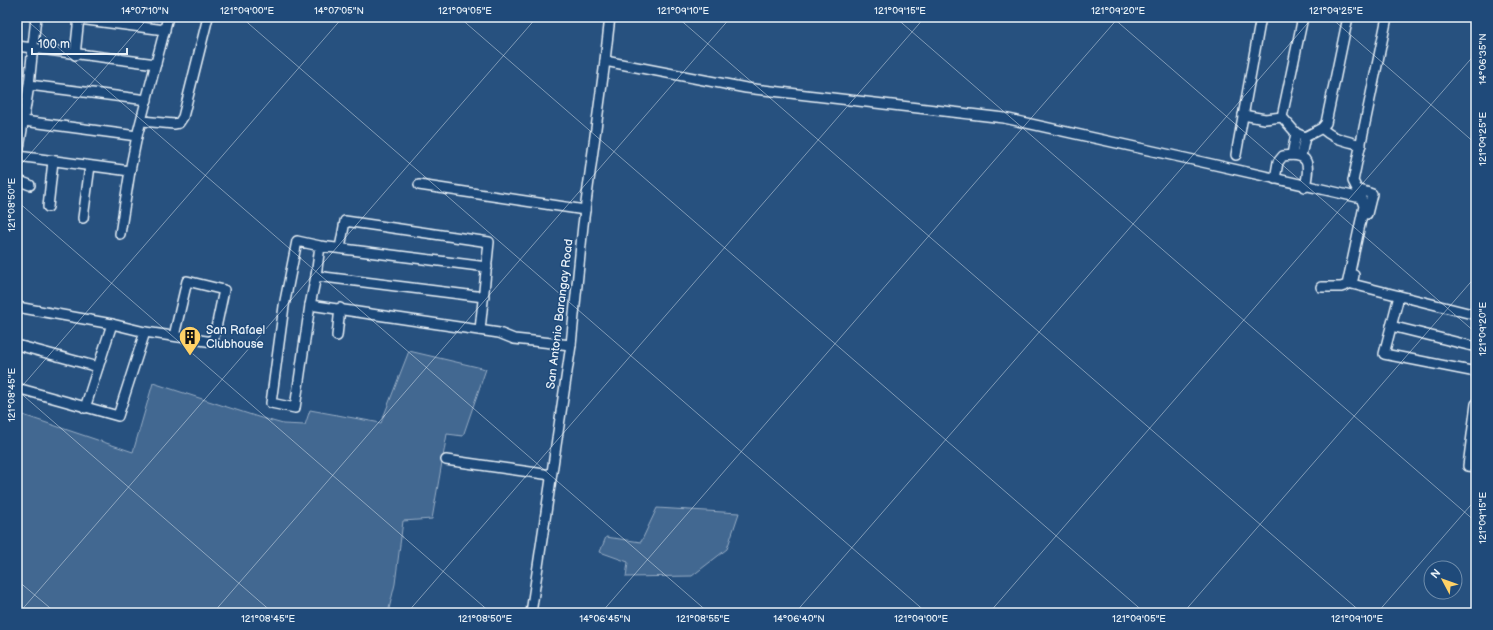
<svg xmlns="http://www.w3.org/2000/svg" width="1493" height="630" font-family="'Balsamiq Sans',sans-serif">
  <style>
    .green { fill: #436891; stroke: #96acc4 }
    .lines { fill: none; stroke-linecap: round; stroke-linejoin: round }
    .minor-casing { stroke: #e8f1f8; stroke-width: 12 }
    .minor { stroke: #1f4a7a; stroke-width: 9 }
    .ticks { fill: none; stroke: #e8f1f8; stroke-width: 1; stroke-opacity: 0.45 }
    .labels { text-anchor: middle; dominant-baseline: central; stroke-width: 3; stroke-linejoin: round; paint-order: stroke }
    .street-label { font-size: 12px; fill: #e8f1f8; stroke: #1f4a7a }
    .poi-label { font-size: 12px; fill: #e8f1f8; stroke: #1f4a7a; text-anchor: start }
    .neatline { fill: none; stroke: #e8f1f8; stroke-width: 1.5 }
    .ticks-label { font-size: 10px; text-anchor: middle; fill: #e8f1f8 }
  </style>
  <rect width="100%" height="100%" fill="#27517f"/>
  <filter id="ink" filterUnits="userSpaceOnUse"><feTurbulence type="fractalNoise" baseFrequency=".025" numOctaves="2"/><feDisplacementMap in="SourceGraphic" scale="8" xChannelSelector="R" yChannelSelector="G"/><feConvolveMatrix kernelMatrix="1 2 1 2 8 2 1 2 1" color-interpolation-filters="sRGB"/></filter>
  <g filter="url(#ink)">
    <g class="green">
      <polygon points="409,351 486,369 463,436 447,434 432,519 403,521 395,584 388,613 17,613 17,413 133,452 153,383 258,417 283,424 305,425 310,410 381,423"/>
      <polygon points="657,508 739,513 727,549 692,576 626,577 628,562 600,552 606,537 641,542"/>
    </g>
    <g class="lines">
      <g class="minor-casing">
        <g id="minor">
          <polyline points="1303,17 1282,117 1296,133 1305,137 1322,128 1326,123 1348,17"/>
          <polyline points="79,19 165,30"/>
          <polyline points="17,46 156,64"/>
          <polyline points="75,55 79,17"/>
          <polyline points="605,61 746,88 1004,118 1189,159 1361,198 1364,206 1347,285 1341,287 1321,287"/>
          <polyline points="29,85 147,100"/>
          <polyline points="1243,115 1265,119 1282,117"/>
          <polyline points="24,121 137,136"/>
          <polyline points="142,121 174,124 179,123 183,117 208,17"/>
          <path d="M 1322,128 C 1332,139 1347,141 1361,145"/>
          <polyline points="1236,155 1261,17"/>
          <polyline points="1292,155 1296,133"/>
          <polyline points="18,156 130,171"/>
          <polyline points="1301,156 1305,137"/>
          <polyline points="17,161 29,85 36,17"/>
          <path d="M 1275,179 L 1278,162 L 1283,156 C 1310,152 1310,164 1305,187"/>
          <polyline points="17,180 30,185"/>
          <polyline points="419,185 585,210"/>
          <polyline points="48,207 53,161"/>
          <polyline points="1367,214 1372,194 1357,189 1353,181 1387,17"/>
          <polyline points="83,218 90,166"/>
          <polyline points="120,234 130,171 137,136 168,17"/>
          <polyline points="320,246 316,276 310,305 295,408 271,403 284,306 297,241 320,246 487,267"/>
          <polyline points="340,248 345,221 489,242 480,330"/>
          <polyline points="1354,275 1352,284 1476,315"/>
          <polyline points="316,276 484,297"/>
          <polyline points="1399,296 1384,354 1476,372"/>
          <polyline points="310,305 499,333 514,339 571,345"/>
          <polyline points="17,307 112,324 145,332 213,342 224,290 187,281 174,336"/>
          <polyline points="1391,326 1476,347"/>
          <polyline points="337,336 340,308"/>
          <polyline points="17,345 98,367"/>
          <polyline points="17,388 118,416 145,332"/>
          <polyline points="1476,404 1468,466 1476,467"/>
          <polyline points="85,408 112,324"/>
          <polyline points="446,460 551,475"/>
          <polyline points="531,613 571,345 583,225 604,69 610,17"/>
        </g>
      </g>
      <use href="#minor" class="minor"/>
    </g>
  </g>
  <path class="ticks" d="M 23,17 L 709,613M 241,17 L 927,613M 459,17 L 1145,613M 677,17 L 1362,613M 895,17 L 1476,522M 1112,17 L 1476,333M 1330,17 L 1476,144M 17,169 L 149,17M 17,201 L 491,613M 17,390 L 273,613M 17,392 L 343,17M 17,580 L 56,613M 19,613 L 537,17M 213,613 L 731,17M 407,613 L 925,17M 601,613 L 1119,17M 795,613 L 1313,17M 989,613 L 1476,53M 1183,613 L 1476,276M 1377,613 L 1476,499"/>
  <defs>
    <g id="building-pin" transform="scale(1.15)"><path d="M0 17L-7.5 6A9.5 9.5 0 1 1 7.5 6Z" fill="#ffd166" stroke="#1f4a7a"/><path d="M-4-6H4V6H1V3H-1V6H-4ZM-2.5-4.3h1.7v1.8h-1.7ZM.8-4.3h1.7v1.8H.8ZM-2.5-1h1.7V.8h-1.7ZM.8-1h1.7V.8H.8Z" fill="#111"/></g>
  </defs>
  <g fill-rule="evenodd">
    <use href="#building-pin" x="190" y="337"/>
  </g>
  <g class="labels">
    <g class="street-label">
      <text transform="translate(560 314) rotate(-83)">San Antonio Barangay Road</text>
    </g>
    <g class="poi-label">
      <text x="206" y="330">San Rafael<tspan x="206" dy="14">Clubhouse</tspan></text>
    </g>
  </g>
  <rect width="1493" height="630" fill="none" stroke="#1f4a7a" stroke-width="44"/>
  <g transform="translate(1443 580) rotate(311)"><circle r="19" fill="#1f4a7a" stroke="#6f8dac"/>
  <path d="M0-3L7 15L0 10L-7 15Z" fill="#ffd166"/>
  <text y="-6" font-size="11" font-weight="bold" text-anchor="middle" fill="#e8f1f8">N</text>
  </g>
  <path d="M32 48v6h95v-6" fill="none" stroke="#e8f1f8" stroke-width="2"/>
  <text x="38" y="48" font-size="12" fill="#e8f1f8" stroke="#1f4a7a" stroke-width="3" paint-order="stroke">100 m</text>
  <rect x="22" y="22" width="1449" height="586" class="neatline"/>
  <g class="ticks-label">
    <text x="145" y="14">14°07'10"N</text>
    <text x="247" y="14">121°09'00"E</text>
    <text x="339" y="14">14°07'05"N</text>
    <text x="465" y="14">121°09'05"E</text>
    <text x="683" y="14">121°09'10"E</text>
    <text x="900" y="14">121°09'15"E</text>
    <text x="1118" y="14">121°09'20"E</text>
    <text x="1336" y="14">121°09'25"E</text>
    <text transform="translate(1482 59) rotate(-90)" y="4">14°06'35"N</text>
    <text transform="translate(1482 139) rotate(-90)" y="4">121°09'25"E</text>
    <text transform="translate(11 205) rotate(-90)" y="4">121°08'50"E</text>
    <text transform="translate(1482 329) rotate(-90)" y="4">121°09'20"E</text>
    <text transform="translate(11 395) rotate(-90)" y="4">121°08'45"E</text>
    <text transform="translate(1482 518) rotate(-90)" y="4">121°09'15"E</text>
    <text x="268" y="622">121°08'45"E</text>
    <text x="485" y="622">121°08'50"E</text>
    <text x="605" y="622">14°06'45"N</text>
    <text x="703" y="622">121°08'55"E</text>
    <text x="799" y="622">14°06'40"N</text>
    <text x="921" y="622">121°09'00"E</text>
    <text x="1139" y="622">121°09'05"E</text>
    <text x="1357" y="622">121°09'10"E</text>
  </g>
</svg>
